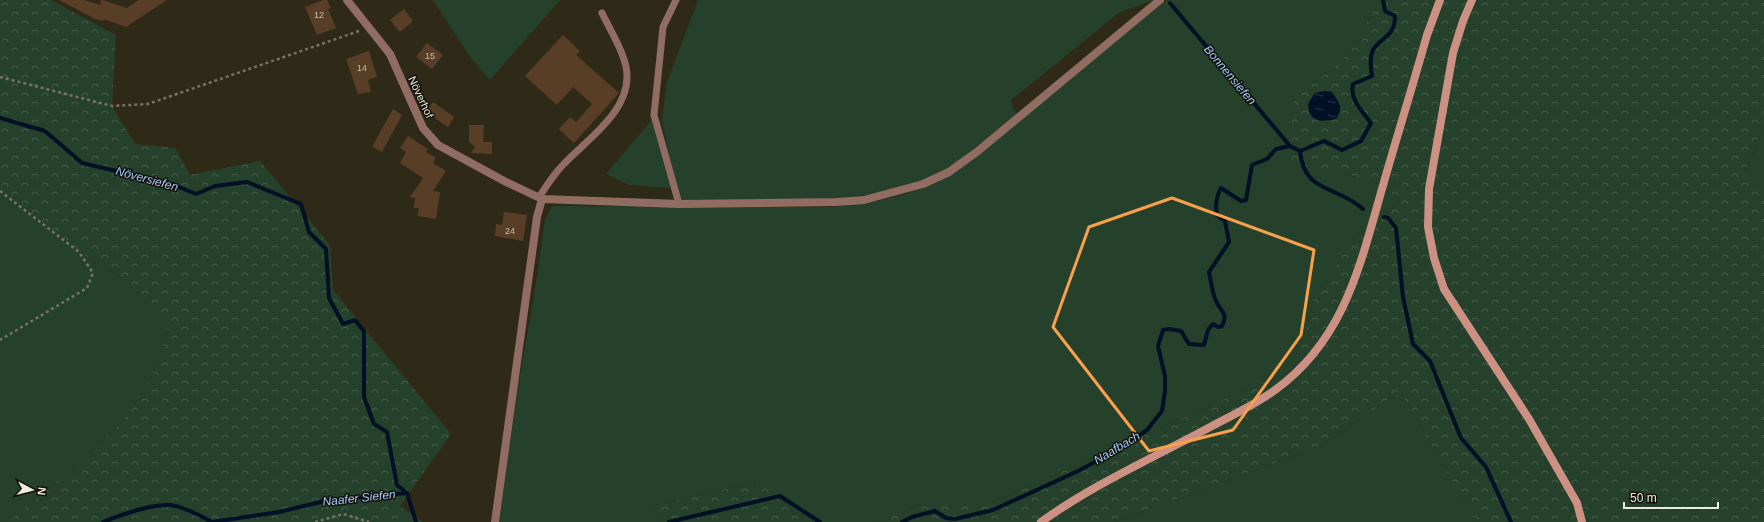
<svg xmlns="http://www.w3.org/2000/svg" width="1764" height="522" font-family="Helvetica,sans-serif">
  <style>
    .grass { fill: #25402b }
    .forest { fill: url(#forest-crowns) }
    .water { fill: url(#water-ripples) }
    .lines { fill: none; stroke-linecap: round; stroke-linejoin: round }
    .stream { stroke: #011025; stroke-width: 4 }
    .building { fill: #583e27 }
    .path { stroke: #777363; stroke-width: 2.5; stroke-dasharray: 3 3; stroke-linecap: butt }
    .lane { stroke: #916c63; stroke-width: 7 }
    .street { stroke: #916c63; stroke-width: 8 }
    .secondary { stroke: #cc9183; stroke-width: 8 }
    .marked { fill: none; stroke: #f8a04b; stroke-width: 3; stroke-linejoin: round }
    .labels { text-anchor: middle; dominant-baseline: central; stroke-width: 3; stroke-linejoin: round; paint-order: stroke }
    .number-label { font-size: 9px; fill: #c8bfb1 }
    .street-label { font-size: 11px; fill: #edeadf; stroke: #14120b }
    .water-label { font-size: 12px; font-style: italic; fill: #a3cbfb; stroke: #14120b }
  </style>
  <defs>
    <pattern id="forest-crowns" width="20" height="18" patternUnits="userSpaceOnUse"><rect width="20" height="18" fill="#25402b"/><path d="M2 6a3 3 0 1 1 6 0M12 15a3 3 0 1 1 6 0" fill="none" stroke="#455c49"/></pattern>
    <pattern id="water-ripples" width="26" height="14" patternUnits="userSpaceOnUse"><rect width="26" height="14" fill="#011025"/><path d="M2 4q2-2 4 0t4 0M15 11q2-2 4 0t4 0" fill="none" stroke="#263344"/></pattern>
  </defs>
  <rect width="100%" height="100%" fill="#2f2a18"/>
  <g class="grass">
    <polygon points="433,0 560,0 490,80 471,58"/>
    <polygon points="698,0 1154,0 1120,12 1011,100 1013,108 1017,115 950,167 920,181 868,195 834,198 680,201 662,122 667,82"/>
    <polygon points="1167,0 1381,0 1343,60 1294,99 1289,162 1375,181 1400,201 1360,231 1315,296 1294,369 991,503 924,503 879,522 807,522 758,482 655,505 661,522 499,522 519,381 535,290 545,219 552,206 832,207 878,201 902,195 932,185 963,167"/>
    <polygon points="652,120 671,188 629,185 606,174"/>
    <polygon points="1764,124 1764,188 1745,173"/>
    <path d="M 0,191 L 79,252 L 128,282 L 168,327 C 165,338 163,349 159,359 C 134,428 62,477 7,522 L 0,522 Z"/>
    <polygon points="1400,391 1476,522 1114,522 1321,446"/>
  </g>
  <g class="forest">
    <path d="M 0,0 L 51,0 L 116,35 L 112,106 L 135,144 L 175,148 L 190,175 L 260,161 L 330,245 L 333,290 L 451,434 L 400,506 L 423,522 L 7,522 C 62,477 133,429 159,359 C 163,349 165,338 168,327 L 128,282 L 79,252 L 0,191 Z"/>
    <polygon points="1381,0 1764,0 1764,124 1745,172 1764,188 1764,522 1476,522 1400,391 1321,446 1114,522 879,522 924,503 991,503 1294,369 1315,296 1360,231 1400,201 1375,181 1288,162 1294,99 1343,60"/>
    <polygon points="758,482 807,522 661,522 655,505"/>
  </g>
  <path class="water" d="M 1325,91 L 1332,92 C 1339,102 1344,108 1336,119 C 1320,122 1309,123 1308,103 L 1315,93 Z"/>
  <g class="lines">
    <g class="stream">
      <polyline points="1170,3 1290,146"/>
      <polyline points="0,118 45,131 82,163 172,184 196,194 215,186 247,182 301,204 309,232 326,249 329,298 343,324 355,320 364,331 364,397 374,424 387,432 397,485 407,493"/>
      <path d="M 1300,151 C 1304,194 1337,185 1363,209"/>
      <polyline points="1384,217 1388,218 1396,228 1403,297 1413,344 1430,361 1461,438 1486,467 1511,522"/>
      <polyline points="407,493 416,522"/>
      <path d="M 103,522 C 124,514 147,505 169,505 C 181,505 201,516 212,522"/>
      <polyline points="212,522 279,512 329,500 407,493"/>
      <polyline points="669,522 780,496 820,522"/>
      <path d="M 902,522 L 912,517 L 935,511 L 946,518 L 955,519 L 993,510 L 1078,471 L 1123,447 L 1147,430 L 1162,411 L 1165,391 L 1165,376 L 1158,346 L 1163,330 L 1169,329 L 1181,331 L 1189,344 L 1204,345 L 1208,330 L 1213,324 L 1218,327 L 1222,326 C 1229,313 1220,311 1216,301 C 1212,292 1211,281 1209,272 L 1229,242 L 1225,221 L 1217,215 C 1215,205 1216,197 1221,188 L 1241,201 L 1246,200 L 1252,165 L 1267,159 L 1276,149 L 1290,146 L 1300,151 L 1324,141 L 1342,150 L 1361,141 L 1371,123 C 1363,112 1349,99 1353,84 L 1372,76 C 1371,68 1369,58 1373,50 C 1380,37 1395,38 1395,16 L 1385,11 L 1383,0"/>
    </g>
  </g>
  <g class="building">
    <polygon points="59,0 84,0 100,5 101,0 103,0 127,8 139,0 167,0 126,27 104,19 103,21 95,19"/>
    <polygon points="323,0 327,0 331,8 328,9 336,28 317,35 305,7"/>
    <polygon points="404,9 413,21 400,32 390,20"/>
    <polygon points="563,35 580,51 576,55 619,93 574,143 559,129 570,117 576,122 592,104 573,87 557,105 525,76"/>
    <polygon points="427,43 443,55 432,69 416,57"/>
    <polygon points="369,51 377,77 368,80 371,92 358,94 346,59"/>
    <polygon points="433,102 454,117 448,127 426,112"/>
    <polygon points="393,109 402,115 382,152 372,147"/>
    <polygon points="469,125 484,125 483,142 492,142 492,154 471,153 475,147 469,142"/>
    <polygon points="408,136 428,149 426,152 436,158 433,163 446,171 433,191 440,192 436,219 418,216 419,208 414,208 415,198 410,197 423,178 400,163 406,152 400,148"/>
    <polygon points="504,212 527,215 523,241 495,236 496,224 502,225"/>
  </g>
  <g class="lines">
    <g class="path">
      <polyline points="0,77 112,106 148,104 359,31"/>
      <polyline points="0,191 79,252 93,273 87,288 0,340"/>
      <polyline points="315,522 343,514 369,522"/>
    </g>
    <g class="lane">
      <polyline points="676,0 663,27 654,115 679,204"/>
      <path d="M 539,197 C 546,187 553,175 562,166 C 585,141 627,114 627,77 C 628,58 610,30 602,13"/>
    </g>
    <g class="street">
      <polyline points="347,0 390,54 423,128 438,145 506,182 542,199 679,204 836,202 864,200 923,184 949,172 978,151 1160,0"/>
      <polyline points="495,522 537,217 542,199"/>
    </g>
    <g class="secondary">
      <polyline points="1472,0 1463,21 1453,53 1429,189 1428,227 1434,258 1444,289 1529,419 1577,503 1582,522"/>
      <path d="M 1041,522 C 1094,484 1155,457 1212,426 C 1233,415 1256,404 1275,390 C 1346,339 1361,261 1384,182 C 1398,133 1413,85 1427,35 L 1440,0"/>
    </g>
  </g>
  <path class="marked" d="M 1172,198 L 1314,250 L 1301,335 L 1233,430 L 1149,451 L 1053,327 L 1089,227 Z"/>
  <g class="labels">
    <g class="number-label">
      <text x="319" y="15">12</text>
      <text x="430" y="56">15</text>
      <text x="362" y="68">14</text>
      <text x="510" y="231">24</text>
    </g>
    <g class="street-label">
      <text transform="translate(421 97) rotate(65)">Növerhof</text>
    </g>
    <g class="water-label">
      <text transform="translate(1230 75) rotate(50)">Bonnensiefen</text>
      <text transform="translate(147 179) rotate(15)">Növersiefen</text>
      <text transform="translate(1117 448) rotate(-31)">Naafbach</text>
      <text transform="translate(359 498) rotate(-6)">Naafer Siefen</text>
    </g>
  </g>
  <g transform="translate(32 490) rotate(97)" stroke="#14120b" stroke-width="3" paint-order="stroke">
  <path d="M0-3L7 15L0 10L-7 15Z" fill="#edeadf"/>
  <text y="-6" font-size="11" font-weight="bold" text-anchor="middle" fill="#edeadf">N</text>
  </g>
  <path d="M1624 502v6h94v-6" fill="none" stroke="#edeadf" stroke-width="2"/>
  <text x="1630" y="502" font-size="12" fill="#edeadf" stroke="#14120b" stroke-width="3" paint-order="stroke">50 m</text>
</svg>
